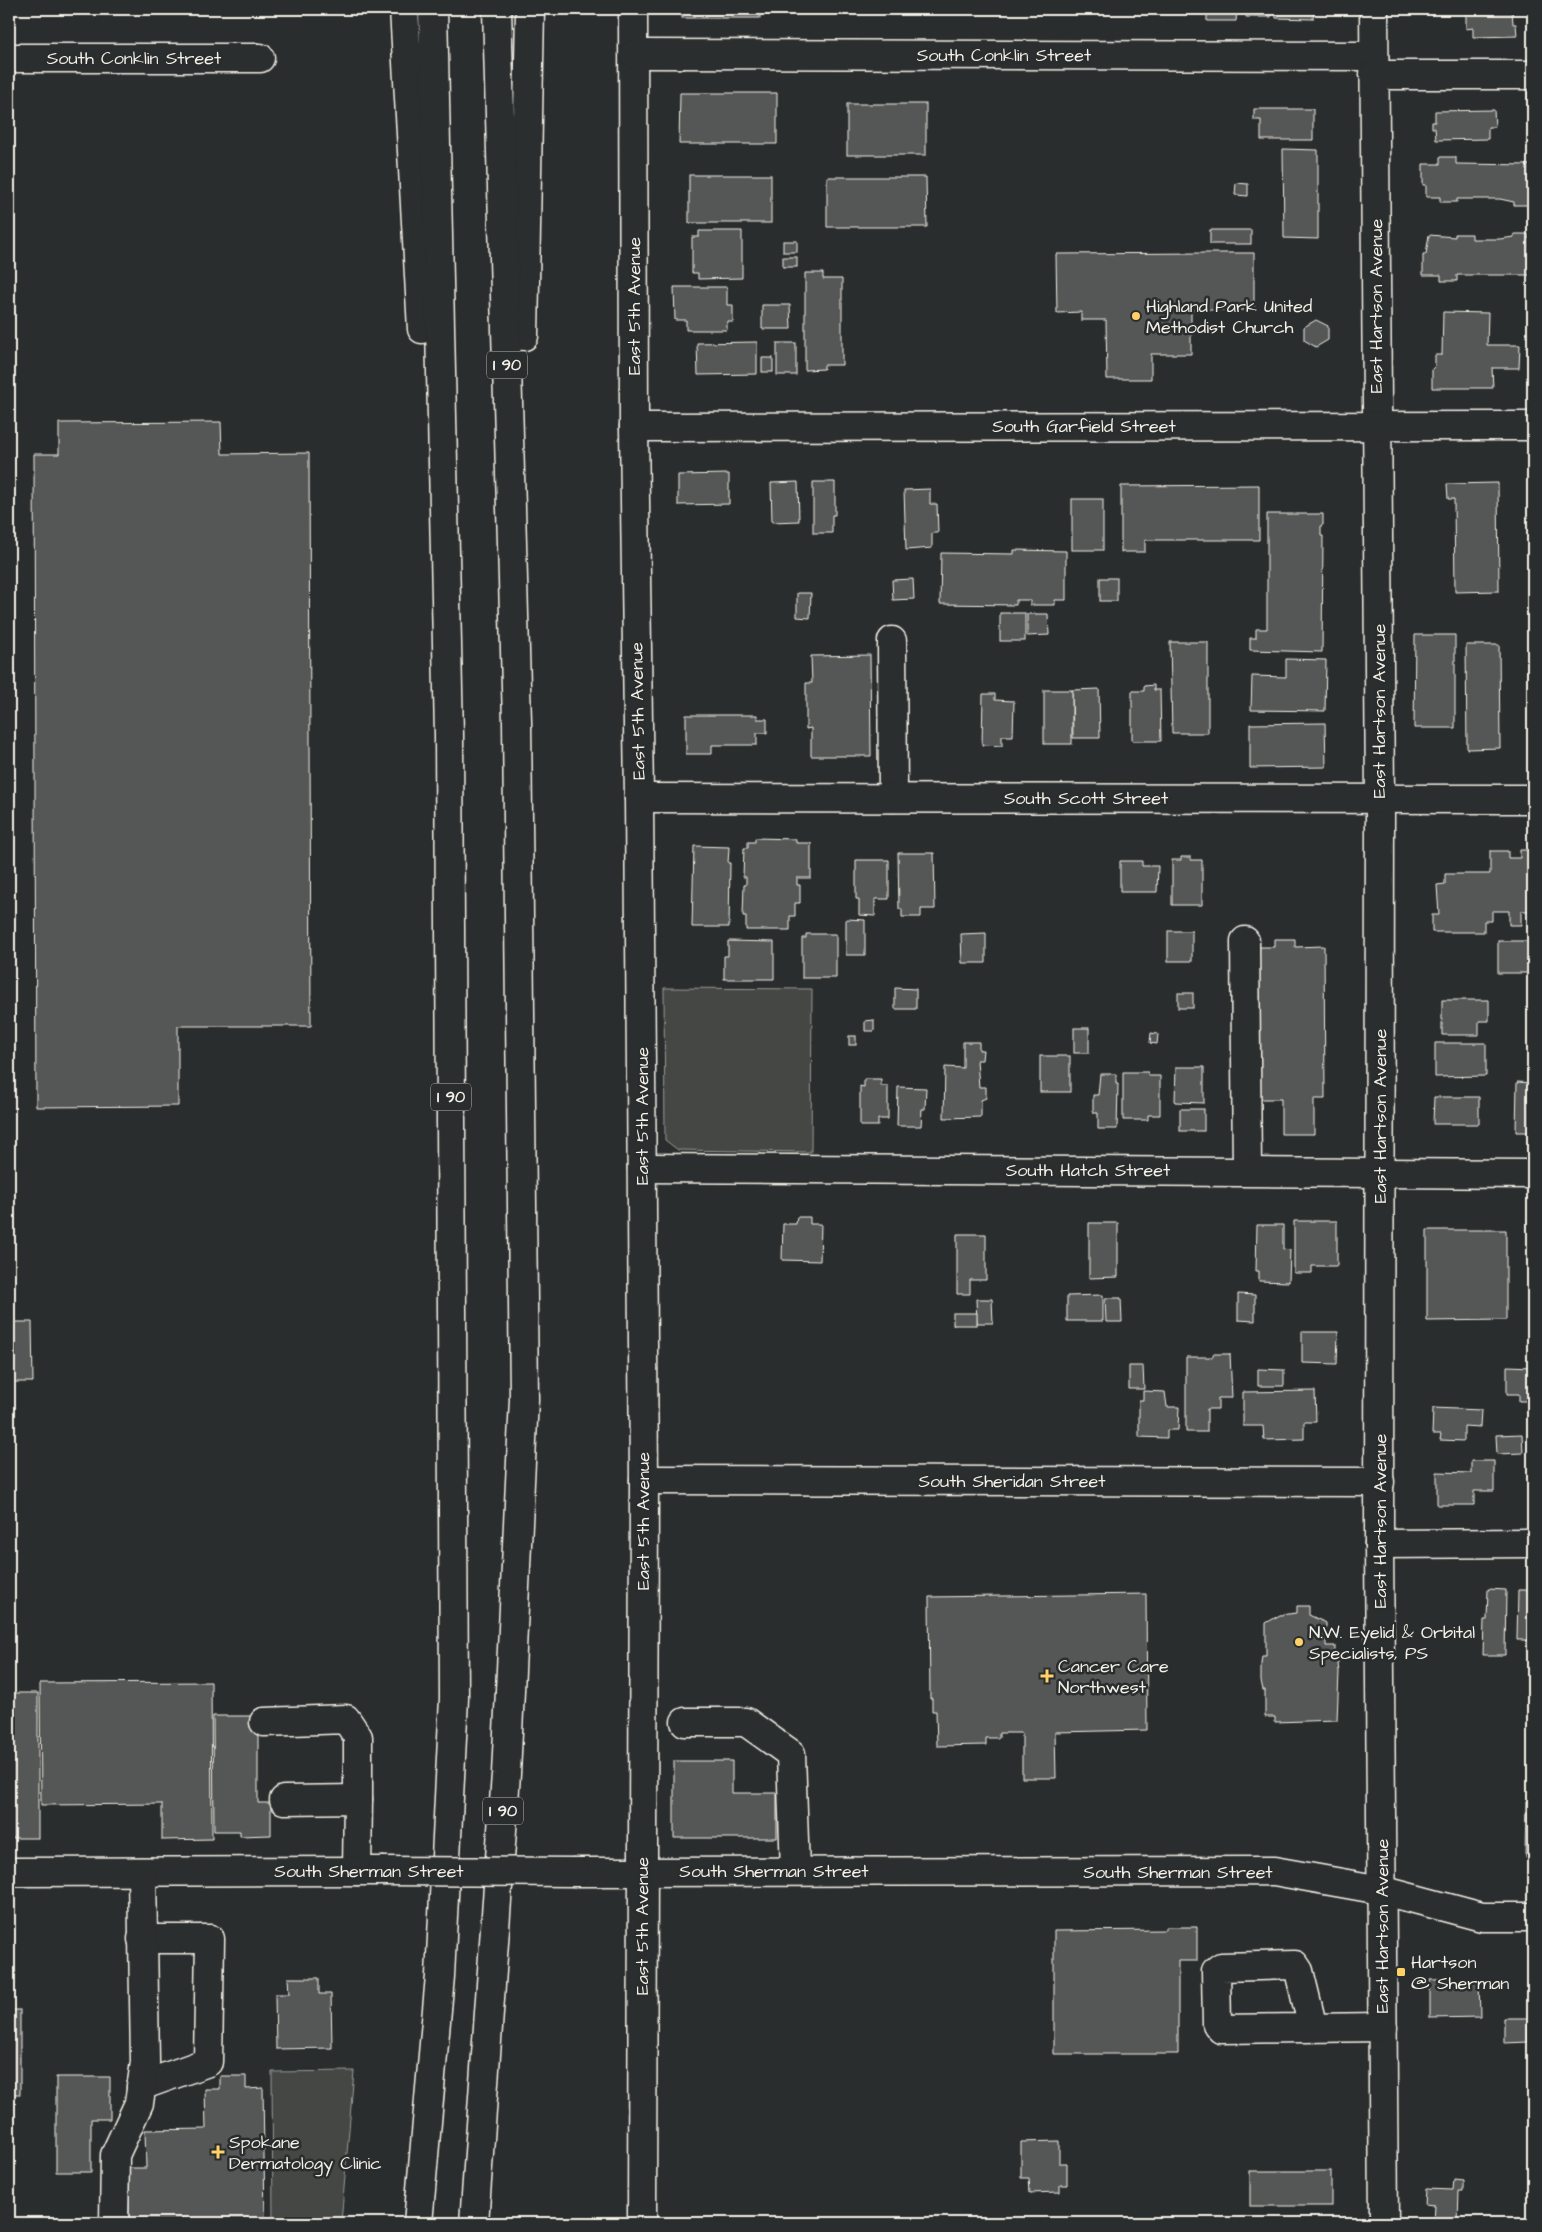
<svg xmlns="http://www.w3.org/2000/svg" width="1542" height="2232" font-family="'Architects Daughter',sans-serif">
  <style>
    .green { fill: #444645; stroke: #9c9c96 }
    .building { fill: #555756; stroke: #f4f1e8 }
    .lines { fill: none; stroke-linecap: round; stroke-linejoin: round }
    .minor-casing { stroke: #f4f1e8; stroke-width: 31 }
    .highway-casing { stroke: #f4f1e8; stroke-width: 31 }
    .minor { stroke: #2a2d2e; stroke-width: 28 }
    .highway { stroke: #2a2d2e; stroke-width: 28 }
    .minor-bridge-casing { stroke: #f4f1e8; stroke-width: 31; stroke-linecap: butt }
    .minor-bridge { stroke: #2a2d2e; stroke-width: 28 }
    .poi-dot { fill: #ffd166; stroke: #2a2d2e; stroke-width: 2 }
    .labels { text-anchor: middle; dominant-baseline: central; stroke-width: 5; stroke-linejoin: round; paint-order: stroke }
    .shield { fill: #2a2d2e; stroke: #b7b6b0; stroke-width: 1 }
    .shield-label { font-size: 16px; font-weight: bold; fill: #f4f1e8 }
    .street-label { font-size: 18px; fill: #f4f1e8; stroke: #2a2d2e }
    .poi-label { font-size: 18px; fill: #f4f1e8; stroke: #2a2d2e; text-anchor: start }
  </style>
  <rect width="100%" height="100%" fill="#2a2d2e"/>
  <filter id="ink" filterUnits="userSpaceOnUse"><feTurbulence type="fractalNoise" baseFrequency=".02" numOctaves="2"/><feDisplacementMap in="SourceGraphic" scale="10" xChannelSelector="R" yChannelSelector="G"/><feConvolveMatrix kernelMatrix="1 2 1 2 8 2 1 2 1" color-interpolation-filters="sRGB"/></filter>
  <g filter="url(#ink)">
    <g class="green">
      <polygon points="664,988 812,989 811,1152 678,1150 665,1140"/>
      <polygon points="354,2071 341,2223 273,2223 272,2072"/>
    </g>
    <g class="building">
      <rect x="682" y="9" width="78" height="9"/>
      <polygon points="810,9 928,9 928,13 810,14"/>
      <polygon points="1207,9 1237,9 1236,21 1207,21"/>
      <polygon points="1247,9 1271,9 1271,17 1246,17"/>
      <polygon points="1276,9 1314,9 1313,19 1276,18"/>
      <polygon points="1466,9 1512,9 1513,24 1516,24 1517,36 1473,37 1473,28 1466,29"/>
      <rect x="1528" y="92" width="5" height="29"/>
      <polygon points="680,93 777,93 777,144 679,144"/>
      <rect x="847" y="104" width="79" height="51"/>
      <polygon points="1254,109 1313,109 1313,140 1261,140 1261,120 1254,120"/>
      <polygon points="1494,110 1495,127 1488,127 1488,139 1436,140 1435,128 1432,128 1432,122 1435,122 1435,111"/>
      <polygon points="1283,149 1318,150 1318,239 1284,238"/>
      <polygon points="1440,157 1456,157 1456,164 1533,165 1533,201 1528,202 1528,205 1514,205 1514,202 1500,199 1457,199 1457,202 1440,202 1440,197 1426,197 1426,185 1423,185 1423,164 1440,164"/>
      <rect x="689" y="175" width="82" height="48"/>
      <polygon points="827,177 926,177 927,227 827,227"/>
      <polygon points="1236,183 1248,184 1248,196 1235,195"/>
      <rect x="1210" y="230" width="41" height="14"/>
      <polygon points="699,231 742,231 742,278 698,279 698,273 692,273 692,237 699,237"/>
      <polygon points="1455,234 1472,234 1472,239 1500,239 1514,237 1514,234 1528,234 1528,238 1533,239 1533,275 1457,275 1457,281 1441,281 1441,275 1423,275 1423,254 1426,254 1429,235 1455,237"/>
      <rect x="783" y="241" width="14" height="11"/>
      <polygon points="1208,253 1254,253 1254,310 1191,310 1191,354 1151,354 1151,379 1107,379 1106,320 1081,320 1081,312 1057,313 1056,254"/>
      <rect x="783" y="257" width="14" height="10"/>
      <polygon points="805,273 823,273 823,279 842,279 842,365 824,365 824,369 805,370"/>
      <polygon points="674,287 727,287 727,305 733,305 733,322 727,322 727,330 686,330 686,320 675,320"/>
      <polygon points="762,305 790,305 791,329 762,329"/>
      <polygon points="1443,312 1488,313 1487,345 1520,345 1519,368 1492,368 1493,388 1432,388 1432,369 1435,366 1435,355 1442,355"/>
      <polygon points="1316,320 1328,326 1328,340 1316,347 1304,340 1304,327"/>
      <polygon points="757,342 757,374 698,375 697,343"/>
      <rect x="777" y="343" width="19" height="32"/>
      <rect x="762" y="358" width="11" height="14"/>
      <polygon points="221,422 222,454 309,453 311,1026 178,1026 178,1106 36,1107 34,454 59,454 59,423"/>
      <polygon points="729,474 729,504 678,505 678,475"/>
      <polygon points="798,482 799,521 772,522 771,483"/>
      <polygon points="813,482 835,482 835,515 832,515 832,533 813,533"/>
      <polygon points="1498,483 1499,591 1455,592 1454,499 1448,499 1447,484"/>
      <polygon points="1259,485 1259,540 1145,540 1145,552 1121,552 1121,486"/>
      <polygon points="930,489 930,504 937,504 938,533 932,533 932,548 906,550 904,490"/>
      <rect x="1072" y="499" width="31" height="51"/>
      <polygon points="1267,514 1323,514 1323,525 1321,525 1321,536 1323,536 1322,652 1250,650 1250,638 1256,638 1256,629 1267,629"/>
      <polygon points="1014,550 1066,551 1066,600 1055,600 1055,605 1030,605 1030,600 1016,600 1016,605 940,604 941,553 1014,554"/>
      <rect x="1100" y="578" width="17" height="23"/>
      <polygon points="913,579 914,599 893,600 892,580"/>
      <polygon points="797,593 811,593 810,618 797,617"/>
      <rect x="1000" y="613" width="25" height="28"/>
      <polygon points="1027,614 1048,614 1049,635 1027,636"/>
      <polygon points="1415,635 1455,635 1455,728 1414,728"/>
      <polygon points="1170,642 1208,642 1208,733 1172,733"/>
      <polygon points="1466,645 1499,645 1500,748 1467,749"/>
      <polygon points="870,655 871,756 811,756 811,728 806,729 806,683 812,683 811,656"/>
      <polygon points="1286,659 1326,660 1325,711 1251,710 1252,676 1286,677"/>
      <polygon points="1154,685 1154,690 1160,690 1161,741 1132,741 1132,691 1144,691 1144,686"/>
      <polygon points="1099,689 1100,738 1073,738 1072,690"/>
      <rect x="1044" y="690" width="28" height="54"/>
      <polygon points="983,694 995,694 995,700 1014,701 1013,736 1002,736 1002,746 982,745"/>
      <polygon points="686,715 757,715 757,719 767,719 767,733 757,733 757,745 712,745 712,754 686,754"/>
      <polygon points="1325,723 1326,767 1250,768 1250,724"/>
      <polygon points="755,838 796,839 796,843 811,843 811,878 797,878 797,885 800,885 800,903 795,903 795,916 790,916 790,930 746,930 746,916 743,916 744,885 746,885 746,877 743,877 744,848 748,848 748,842 755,842"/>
      <polygon points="694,846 729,847 728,863 730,863 729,927 692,927"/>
      <polygon points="1520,850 1533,850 1533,911 1521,911 1521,925 1509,925 1509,911 1492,911 1492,921 1484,921 1484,932 1432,932 1432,915 1439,915 1437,885 1445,884 1445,874 1490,874 1490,851 1508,851 1508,858 1520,858"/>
      <polygon points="898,853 934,853 935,909 921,909 921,917 902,917 902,909 899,909"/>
      <polygon points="1181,857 1191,857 1191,860 1202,860 1202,905 1172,905 1172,860 1181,860"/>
      <polygon points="856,860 889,860 889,899 875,899 875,916 859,915 859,899 856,899"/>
      <polygon points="1120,861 1142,861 1142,866 1158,866 1157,892 1120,892"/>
      <polygon points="846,919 865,920 865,955 846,955"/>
      <rect x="1168" y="931" width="24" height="30"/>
      <polygon points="986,933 986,963 962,963 961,934"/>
      <polygon points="806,934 836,934 836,978 802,978 802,938 806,938"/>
      <polygon points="1274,939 1295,939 1295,947 1324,946 1325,1099 1314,1099 1314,1134 1281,1134 1281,1099 1259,1099 1258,947 1274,947"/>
      <polygon points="728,941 774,942 774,979 724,979 724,956 728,956"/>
      <rect x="1498" y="941" width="35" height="32"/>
      <polygon points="895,988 916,989 916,1009 895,1009"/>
      <rect x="1178" y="993" width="15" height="15"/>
      <polygon points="1442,1000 1489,1000 1489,1021 1479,1021 1479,1035 1442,1035"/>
      <polygon points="874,1020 874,1031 865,1031 865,1021"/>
      <rect x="1074" y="1028" width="15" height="25"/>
      <polygon points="1151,1033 1158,1034 1157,1044 1150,1043"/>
      <rect x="849" y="1036" width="7" height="9"/>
      <polygon points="963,1042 979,1042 979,1050 983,1050 982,1060 977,1060 979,1087 986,1087 986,1098 981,1100 981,1117 944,1118 945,1067 963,1068"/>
      <polygon points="1435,1043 1486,1043 1486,1076 1435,1077"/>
      <rect x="1040" y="1056" width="30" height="36"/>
      <polygon points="1176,1067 1204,1067 1204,1103 1175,1102"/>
      <polygon points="1123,1072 1148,1072 1148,1076 1160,1076 1160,1115 1148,1115 1148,1120 1123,1120"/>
      <polygon points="1100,1074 1116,1074 1116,1084 1118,1084 1117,1129 1098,1129 1098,1113 1093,1113 1093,1095 1098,1095"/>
      <polygon points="864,1079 881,1079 881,1086 888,1086 888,1119 878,1119 878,1126 860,1126 860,1086 864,1087"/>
      <polygon points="1517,1082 1533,1083 1533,1132 1516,1132"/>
      <polygon points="898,1087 926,1088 925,1109 922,1109 921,1126 897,1126"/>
      <polygon points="1434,1097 1479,1097 1479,1124 1433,1124"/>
      <rect x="1180" y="1109" width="24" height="22"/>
      <polygon points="797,1217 810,1217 810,1224 821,1224 820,1261 782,1260 783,1224 796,1224"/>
      <polygon points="1294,1221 1337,1221 1337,1266 1312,1266 1312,1273 1294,1273"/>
      <polygon points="1089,1223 1118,1223 1118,1277 1089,1278"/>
      <polygon points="1257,1225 1283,1225 1283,1249 1290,1250 1289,1282 1259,1281 1259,1271 1256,1271"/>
      <polygon points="1427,1230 1506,1230 1506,1320 1427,1321"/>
      <polygon points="957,1234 986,1234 986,1280 970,1280 970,1294 957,1294"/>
      <polygon points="1238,1294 1255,1295 1255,1321 1238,1320"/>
      <polygon points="1103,1295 1103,1321 1067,1321 1067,1296"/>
      <polygon points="1105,1298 1121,1298 1122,1322 1106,1322"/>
      <polygon points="976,1299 992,1299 993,1323 977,1323"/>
      <rect x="953" y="1313" width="24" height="12"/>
      <polygon points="9,1322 32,1322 33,1382 9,1382"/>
      <polygon points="1302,1332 1338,1332 1337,1364 1302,1363"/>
      <polygon points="1213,1354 1230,1354 1232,1398 1218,1398 1218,1409 1207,1409 1207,1432 1186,1432 1186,1357 1213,1357"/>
      <polygon points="1129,1366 1143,1366 1144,1389 1129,1389"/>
      <polygon points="1507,1366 1533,1367 1533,1401 1519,1401 1519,1394 1507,1394"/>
      <polygon points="1258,1369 1284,1370 1284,1386 1258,1386"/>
      <polygon points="1143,1391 1165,1392 1167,1407 1179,1407 1178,1430 1167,1430 1167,1438 1139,1437 1139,1400 1143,1400"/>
      <polygon points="1315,1391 1316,1422 1304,1422 1304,1439 1264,1440 1263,1426 1243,1426 1243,1392"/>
      <polygon points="1433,1408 1481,1410 1480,1427 1464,1426 1464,1441 1440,1440 1441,1434 1432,1434"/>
      <polygon points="1522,1434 1523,1453 1497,1454 1496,1435"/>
      <polygon points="1471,1461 1494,1461 1494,1491 1474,1491 1474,1505 1437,1505 1437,1472 1471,1473"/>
      <rect x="1532" y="1464" width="1" height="51"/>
      <polygon points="1488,1589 1506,1590 1505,1655 1483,1655 1484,1620 1487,1620"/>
      <polygon points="1518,1590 1533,1590 1533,1640 1517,1640"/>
      <polygon points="1146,1594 1147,1730 1055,1732 1056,1778 1022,1778 1022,1733 999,1733 999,1738 986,1738 986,1745 937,1746 936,1711 932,1711 932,1698 930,1699 929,1597"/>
      <polygon points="1297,1606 1309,1606 1309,1615 1326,1623 1326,1646 1335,1646 1335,1655 1337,1655 1339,1672 1337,1720 1275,1722 1275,1717 1265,1717 1265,1690 1263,1690 1261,1681 1261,1664 1262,1656 1266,1656 1266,1623 1280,1615 1297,1613"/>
      <polygon points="211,1682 212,1839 162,1840 162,1804 41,1805 40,1683"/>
      <rect x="9" y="1693" width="29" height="145"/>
      <polygon points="213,1716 258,1716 258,1803 271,1803 271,1835 240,1836 240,1831 214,1831"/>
      <polygon points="674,1761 732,1761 732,1793 777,1793 777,1838 674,1838"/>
      <polygon points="1526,1802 1533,1802 1533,1858 1525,1858"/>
      <polygon points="1166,1927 1197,1927 1197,1961 1178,1961 1178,2054 1054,2054 1054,1931 1166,1930"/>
      <polygon points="288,1978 319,1978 319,1994 331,1994 332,2048 276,2049 275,1994 289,1994"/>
      <polygon points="1479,1979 1480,2017 1430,2018 1430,1980"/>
      <rect x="9" y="2010" width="11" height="84"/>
      <polygon points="1504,2018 1528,2018 1528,2042 1504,2043"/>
      <polygon points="220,2076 246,2076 246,2089 263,2088 265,2223 129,2223 129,2168 146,2168 145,2130 206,2129 205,2089 220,2089"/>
      <polygon points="56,2077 110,2077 110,2119 91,2119 91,2172 56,2172"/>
      <polygon points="1059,2141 1059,2163 1067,2163 1067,2185 1060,2185 1060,2192 1030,2193 1029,2178 1021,2178 1021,2142"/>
      <rect x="1250" y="2171" width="81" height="35"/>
      <polygon points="1454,2179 1463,2180 1463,2191 1459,2191 1458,2221 1433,2221 1434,2206 1425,2205 1426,2189 1453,2190"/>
    </g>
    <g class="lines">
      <g class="minor-casing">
        <g id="minor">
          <polyline points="633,9 634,427 639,798 644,1480 642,2223"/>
          <polyline points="1374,9 1380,798 1379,1544 1384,2223"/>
          <polyline points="634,54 1374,56"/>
          <polyline points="9,58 260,58"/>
          <polyline points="1374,75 1533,75"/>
          <polyline points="634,427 1533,426"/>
          <polyline points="892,641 893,798"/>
          <polyline points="639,798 1533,799"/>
          <polyline points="1245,941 1247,1171"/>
          <polyline points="642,1168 1533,1174"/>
          <polyline points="644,1480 1380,1482"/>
          <polyline points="1379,1544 1533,1543"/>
          <polyline points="264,1722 346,1719 358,1737 358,1799"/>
          <polyline points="685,1722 746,1722 791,1754 795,1871"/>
          <polyline points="284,1800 358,1799 357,1871"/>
          <polyline points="9,1872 382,1871"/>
          <polyline points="575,1872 1274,1871 1381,1890 1482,1917 1533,1917"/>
          <polyline points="1313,2028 1299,1971 1295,1965 1221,1967 1216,1971 1217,2024 1221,2029 1383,2027"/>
          <polyline points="141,2086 208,2062 210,1939 142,1939"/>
          <polyline points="114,2223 115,2155 139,2103 145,2062 142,1872"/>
        </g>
      </g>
      <g class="highway-casing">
        <g id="highway">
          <polyline points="404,9 422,329"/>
          <polyline points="524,336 530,9"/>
          <polyline points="418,2223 440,1976 454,1698 449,735 433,9"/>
          <polyline points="474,2223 506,1774 524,1399 517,722 497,9"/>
        </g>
      </g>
      <use href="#minor" class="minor"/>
      <use href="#highway" class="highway"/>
      <g class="minor-bridge-casing">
        <polyline id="minor-bridge" points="382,1871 575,1872"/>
      </g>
      <use href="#minor-bridge" class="minor-bridge"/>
    </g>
  </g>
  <g class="poi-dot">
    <circle cx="1136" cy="316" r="5"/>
    <circle cx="1299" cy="1642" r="5"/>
    <path d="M1044.5 1668.5h5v5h5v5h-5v5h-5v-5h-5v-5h5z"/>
    <rect x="1396" y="1967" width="10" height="10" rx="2.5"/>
    <path d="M215.5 2144.5h5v5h5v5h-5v5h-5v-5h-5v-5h5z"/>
  </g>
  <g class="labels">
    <g class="shield">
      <rect x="487" y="351.5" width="40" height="27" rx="4"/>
      <rect x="431" y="1083.5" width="40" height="27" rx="4"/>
      <rect x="483" y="1797.5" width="40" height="27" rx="4"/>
    </g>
    <g class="shield-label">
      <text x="507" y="365">I 90</text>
      <text x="451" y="1097">I 90</text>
      <text x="503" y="1811">I 90</text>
    </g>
    <g class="street-label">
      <text x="1004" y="55">South Conklin Street</text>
      <text x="134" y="58">South Conklin Street</text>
      <text transform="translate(634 306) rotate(-90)">East 5th Avenue</text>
      <text transform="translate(1376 306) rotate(-90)">East Hartson Avenue</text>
      <text x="1084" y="426">South Garfield Street</text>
      <text transform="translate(638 711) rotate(-91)">East 5th Avenue</text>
      <text transform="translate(1379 711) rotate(-90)">East Hartson Avenue</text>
      <text x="1086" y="798">South Scott Street</text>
      <text transform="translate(642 1116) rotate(-90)">East 5th Avenue</text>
      <text transform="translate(1380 1116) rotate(-90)">East Hartson Avenue</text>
      <text x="1088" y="1170">South Hatch Street</text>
      <text x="1012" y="1481">South Sheridan Street</text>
      <text transform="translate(643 1521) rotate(-90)">East 5th Avenue</text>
      <text transform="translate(1380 1521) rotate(-90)">East Hartson Avenue</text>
      <text x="369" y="1871">South Sherman Street</text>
      <text x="774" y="1871">South Sherman Street</text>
      <text x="1178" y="1872">South Sherman Street</text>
      <text transform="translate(642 1926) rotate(-90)">East 5th Avenue</text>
      <text transform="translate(1382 1926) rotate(-90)">East Hartson Avenue</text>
    </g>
    <g class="poi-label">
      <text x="1146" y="306">Highland Park United<tspan x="1146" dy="21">Methodist Church</tspan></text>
      <text x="1309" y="1632">N.W. Eyelid &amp; Orbital<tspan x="1309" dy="21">Specialists, PS</tspan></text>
      <text x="1058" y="1666">Cancer Care<tspan x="1058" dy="21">Northwest</tspan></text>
      <text x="1411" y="1962">Hartson<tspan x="1411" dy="21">@ Sherman</tspan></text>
      <text x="229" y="2142">Spokane<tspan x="229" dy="21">Dermatology Clinic</tspan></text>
    </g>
  </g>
  <rect width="1542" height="2232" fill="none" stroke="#2a2d2e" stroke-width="30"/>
  <rect x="15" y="15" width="1512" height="2202" fill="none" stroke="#f4f1e8" stroke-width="2" filter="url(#ink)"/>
</svg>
